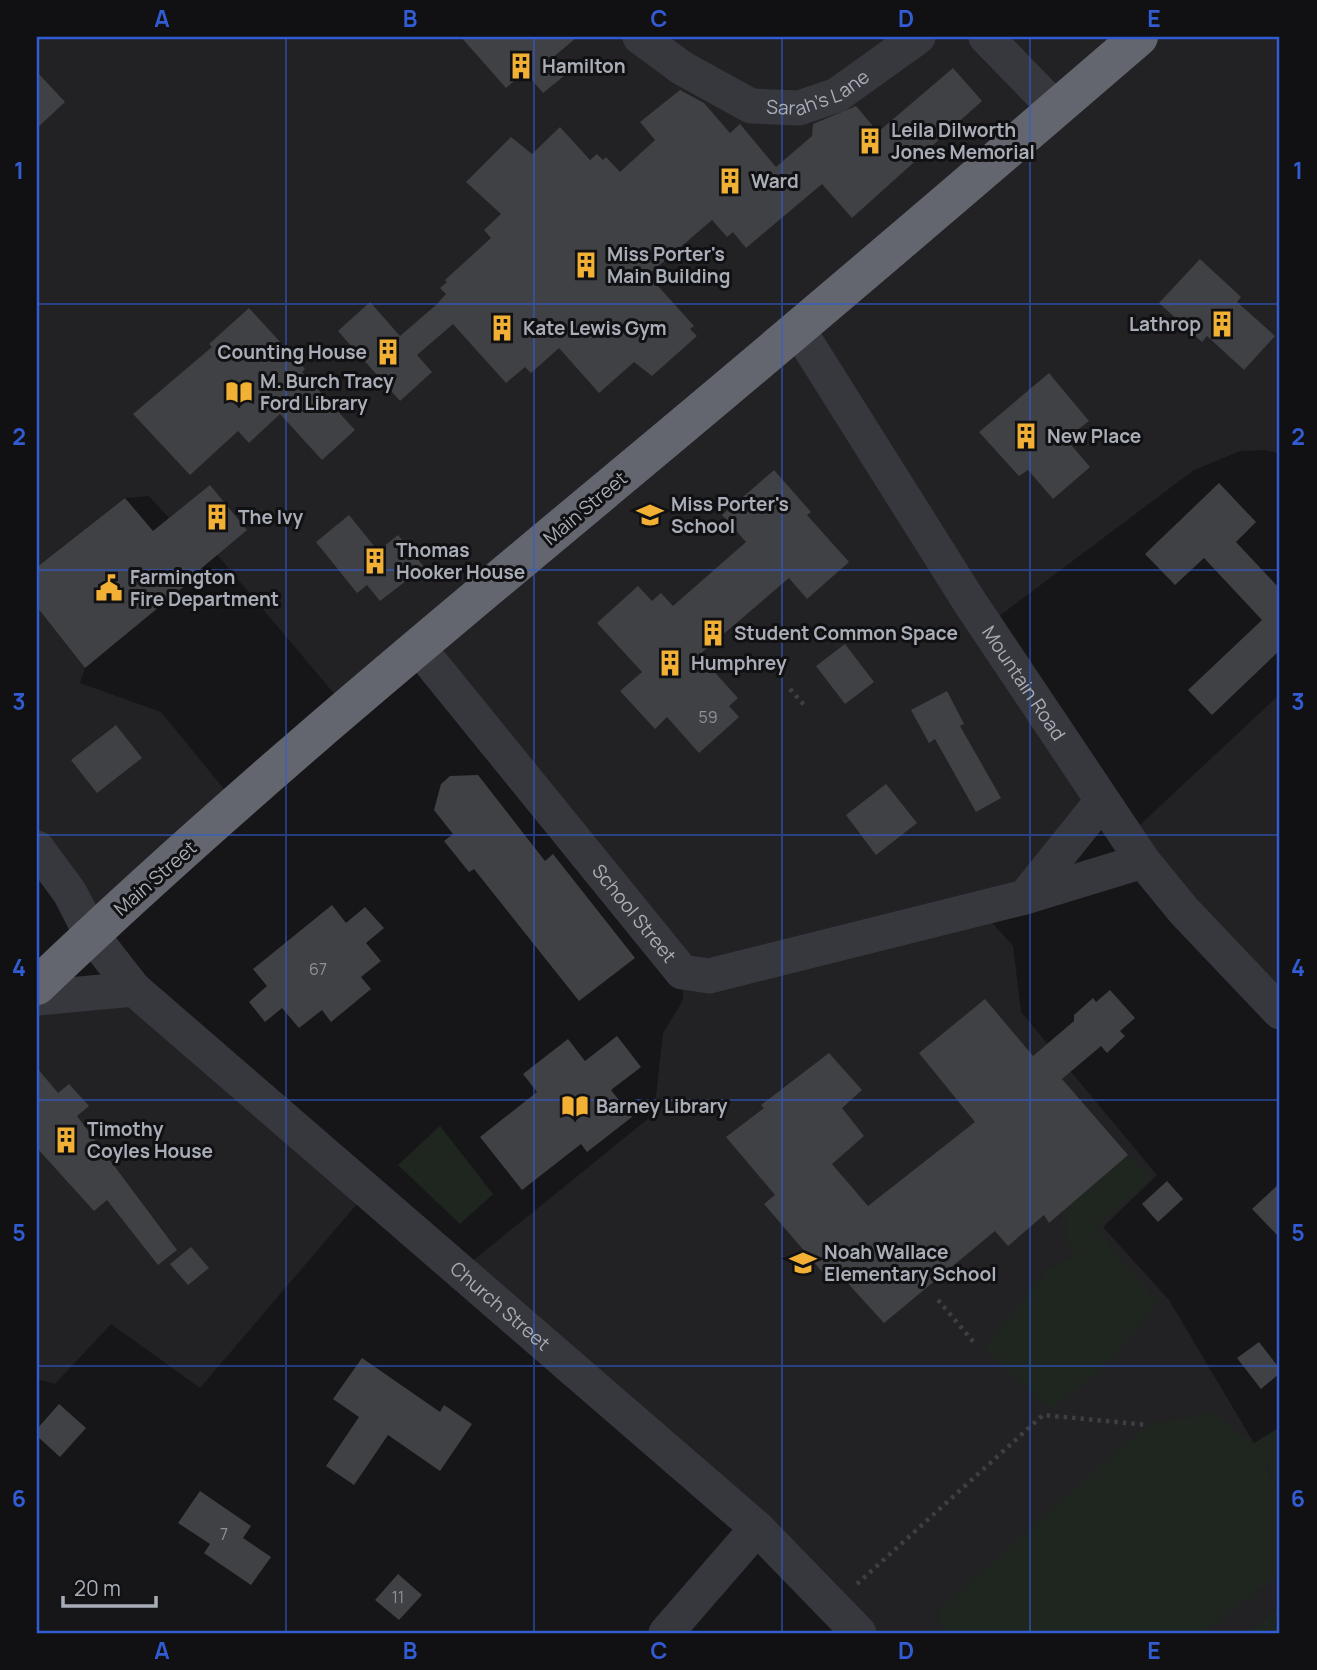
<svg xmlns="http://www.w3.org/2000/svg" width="1317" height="1670" font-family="Manrope,sans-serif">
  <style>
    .built { fill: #222225 }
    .green { fill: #1e261f }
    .building { fill: #404145 }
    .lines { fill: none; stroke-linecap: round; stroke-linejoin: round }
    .path { stroke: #3d3f44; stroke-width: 4.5; stroke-dasharray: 3.5 5; stroke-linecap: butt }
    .minor { stroke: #37383d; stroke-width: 35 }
    .highway { stroke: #63666e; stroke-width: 38 }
    .grid { fill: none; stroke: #325cd3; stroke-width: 2; stroke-opacity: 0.55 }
    .labels { text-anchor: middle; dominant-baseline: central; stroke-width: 6; stroke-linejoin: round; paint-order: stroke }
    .number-label { font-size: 16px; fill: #8e929b }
    .poi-label { font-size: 19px; font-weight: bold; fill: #a8adb8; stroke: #111113; text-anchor: start }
    .street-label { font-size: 19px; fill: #a8adb8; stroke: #111113 }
    .neatline { fill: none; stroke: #325cd3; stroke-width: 2.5 }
    .grid-label { font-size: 23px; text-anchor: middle; font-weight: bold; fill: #325cd3 }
  </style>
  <rect width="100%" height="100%" fill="#161618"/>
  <g class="built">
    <polygon points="37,37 1280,37 1280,454 1265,450 1240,451 1194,470 986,626 1102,801 1025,897 979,908 1013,946 1021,1012 1157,1175 1103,1227 1169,1300 1280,1487 1280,1605 1248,1633 859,1633 460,1271 654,1114 663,1033 683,1000 682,971 418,647 347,709 198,532 188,539 149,496 125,498 37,567"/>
    <polygon points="37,607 85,668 80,683 161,712 237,805 91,934 37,849"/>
    <polygon points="1280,694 1280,1000 1127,837"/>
    <polygon points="134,989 368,1191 200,1388 111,1324 55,1384 37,1379 37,998"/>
  </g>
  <g class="green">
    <polygon points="440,1126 493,1194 460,1224 398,1165"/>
    <path d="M 1128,1155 L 1152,1178 L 1095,1227 L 1157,1302 C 1123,1349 1098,1376 1050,1409 L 984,1348 L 1047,1271 L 1075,1255 L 1067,1239 L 1065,1209 Z"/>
    <polygon points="1213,1413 1254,1443 1280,1427 1280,1487 1261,1457 1280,1494 1280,1573 1203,1633 943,1633 938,1611 1147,1425"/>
    <polygon points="1280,1605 1280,1633 1248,1633"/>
  </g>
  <g class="building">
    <polygon points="461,37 577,37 550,60 564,76 543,93 525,72 506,88"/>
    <polygon points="953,68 982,101 852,218 822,184 746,248 733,232 727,237 712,220 648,275 694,326 690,329 697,336 652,376 634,362 599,393 559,348 531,373 525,367 506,383 453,324 417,355 432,372 400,401 338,331 370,302 400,336 436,305 446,294 440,288 447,282 445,280 491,238 484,230 501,214 466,182 511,137 532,154 560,127 590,160 597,154 603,160 606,157 620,172 655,140 640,122 680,90 704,103 730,133 740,124 776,167 812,136 813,124 856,106 878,132"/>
    <polygon points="37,72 65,102 37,128"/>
    <polygon points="1200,259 1241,297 1237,302 1275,336 1244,370 1207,336 1202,342 1159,303"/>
    <polygon points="249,308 305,369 302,372 355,430 322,460 280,414 249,443 238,431 190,475 133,414 212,347 209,344"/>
    <polygon points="1049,373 1089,421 1066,439 1090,467 1053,499 1028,470 1019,476 979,432"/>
    <polygon points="774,470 811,512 807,515 849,562 807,599 789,578 699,655 738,698 729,706 739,717 699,753 667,717 655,729 620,691 642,672 597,623 638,586 652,601 661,593 673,606 746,542 722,515"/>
    <polygon points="1219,483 1256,522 1236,542 1280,589 1280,650 1212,715 1188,690 1262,620 1204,558 1175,585 1145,554"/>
    <polygon points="210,485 247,530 191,577 193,579 85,668 37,607 37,567 125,498 153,531"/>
    <polygon points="349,515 378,551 398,535 424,567 380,601 367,585 357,593 316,542"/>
    <polygon points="845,644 874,682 845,704 816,666"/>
    <polygon points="947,691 964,724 960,726 1001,798 976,812 935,739 929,743 911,710"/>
    <polygon points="116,725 142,758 97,793 71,760"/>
    <polygon points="478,775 545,861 553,854 635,958 579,1001 474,869 469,872 444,841 453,834 434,810 441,784 450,776"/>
    <polygon points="886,784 917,823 876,855 846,815"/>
    <polygon points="332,905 346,923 365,907 384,928 366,943 381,961 361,977 371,989 331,1022 322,1010 299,1028 282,1008 265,1022 249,1002 267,986 253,969"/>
    <polygon points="1110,990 1135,1018 1120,1031 1125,1036 1107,1053 1101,1046 1062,1079 1128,1155 1049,1223 1044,1215 1008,1246 995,1231 884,1323 833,1267 824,1274 764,1204 775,1195 726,1137 764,1108 761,1105 829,1053 862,1090 842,1108 864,1136 832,1164 868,1206 975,1122 919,1053 985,999 1033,1056 1074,1021 1074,1015 1093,998 1096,1002"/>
    <polygon points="617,1036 641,1067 611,1090 632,1117 587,1152 581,1144 522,1190 480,1137 537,1092 523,1074 568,1039 585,1061"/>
    <polygon points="37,1068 58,1093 69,1084 89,1106 77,1116 177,1250 158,1265 107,1200 94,1211 37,1148"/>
    <polygon points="1167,1181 1183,1199 1158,1222 1142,1204"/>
    <polygon points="1280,1183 1280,1238 1252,1209"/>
    <polygon points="191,1247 209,1268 188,1285 170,1264"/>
    <polygon points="1259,1342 1280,1369 1280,1373 1261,1389 1237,1358"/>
    <polygon points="362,1358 440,1412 444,1405 472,1424 440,1471 388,1435 354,1485 326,1466 359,1417 333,1399"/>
    <polygon points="59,1404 86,1428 60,1457 37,1436 37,1429"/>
    <polygon points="200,1491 251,1526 243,1538 271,1557 251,1585 204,1553 210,1544 178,1523"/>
    <polygon points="398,1574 422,1595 399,1620 375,1600"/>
  </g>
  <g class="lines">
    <g class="path">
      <polyline points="790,689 805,706"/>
      <polyline points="938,1300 976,1345"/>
      <polyline points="857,1584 1043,1415 1147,1425"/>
    </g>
    <g class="minor">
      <path id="s1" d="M 640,37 L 682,68 L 751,106 L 799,108 L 837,95 L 918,37"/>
      <polyline points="986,37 1056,109"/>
      <path id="s2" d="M 798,329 L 969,601 L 1143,861 L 1184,911 L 1280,1012"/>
      <path id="s3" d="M 418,647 L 682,972 L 709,976 L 1025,897 L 1143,861"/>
      <path id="s4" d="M 37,848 L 70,893 L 91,934 L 134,989 L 757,1528 L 859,1633"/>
      <polyline points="1025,897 1102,801"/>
      <polyline points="37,998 134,989"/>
      <polyline points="666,1633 757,1528"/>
    </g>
    <path class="highway" d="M 37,986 C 228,803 434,633 638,463 C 806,323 973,180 1139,37"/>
  </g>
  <path class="grid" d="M 286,37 L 286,1633M 534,37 L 534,1633M 782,37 L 782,1633M 1030,37 L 1030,1633M 37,304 L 1280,304M 37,570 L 1280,570M 37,835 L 1280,835M 37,1100 L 1280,1100M 37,1366 L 1280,1366"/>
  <defs>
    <g id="building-bare" transform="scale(2.1)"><path d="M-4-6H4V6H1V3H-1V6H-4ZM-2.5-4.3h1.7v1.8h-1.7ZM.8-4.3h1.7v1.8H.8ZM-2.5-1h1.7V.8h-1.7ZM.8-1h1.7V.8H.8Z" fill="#f2b134" stroke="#111113" stroke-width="2.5" paint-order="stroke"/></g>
    <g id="library-bare" transform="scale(2.1)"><path d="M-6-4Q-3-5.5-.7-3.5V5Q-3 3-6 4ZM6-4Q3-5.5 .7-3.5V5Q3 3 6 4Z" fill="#f2b134" stroke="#111113" stroke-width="2.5" paint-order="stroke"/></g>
    <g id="school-bare" transform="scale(2.1)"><path d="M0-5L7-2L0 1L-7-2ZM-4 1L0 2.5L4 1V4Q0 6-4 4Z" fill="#f2b134" stroke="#111113" stroke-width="2.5" paint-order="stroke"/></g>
    <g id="civic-bare" transform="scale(2.1)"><path d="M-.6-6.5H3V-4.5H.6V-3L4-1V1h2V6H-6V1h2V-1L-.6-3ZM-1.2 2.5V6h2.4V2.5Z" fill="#f2b134" stroke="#111113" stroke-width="2.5" paint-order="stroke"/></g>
  </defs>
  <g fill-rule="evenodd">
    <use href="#building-bare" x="521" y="66"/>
    <use href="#building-bare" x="870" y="141"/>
    <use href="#building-bare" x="730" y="181"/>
    <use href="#building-bare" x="586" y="265"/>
    <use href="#building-bare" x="1222" y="324"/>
    <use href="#building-bare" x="502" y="328"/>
    <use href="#building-bare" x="388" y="352"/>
    <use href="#library-bare" x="239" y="392"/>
    <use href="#building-bare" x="1026" y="436"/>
    <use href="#school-bare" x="650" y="515"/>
    <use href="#building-bare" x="217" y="517"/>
    <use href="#building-bare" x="375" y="561"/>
    <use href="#civic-bare" x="109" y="588"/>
    <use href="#building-bare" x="713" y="633"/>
    <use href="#building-bare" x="670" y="663"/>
    <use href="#library-bare" x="575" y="1106"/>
    <use href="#building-bare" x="66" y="1140"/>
    <use href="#school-bare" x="803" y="1263"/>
  </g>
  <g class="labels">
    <g class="number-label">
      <text x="708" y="717">59</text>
      <text x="318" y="969">67</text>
      <text x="224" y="1534">7</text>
      <text x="398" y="1597">11</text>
    </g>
    <g class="poi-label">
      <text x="542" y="66">Hamilton</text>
      <text x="891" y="130">Leila Dilworth<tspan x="891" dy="22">Jones Memorial</tspan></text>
      <text x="751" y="181">Ward</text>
      <text x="607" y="254">Miss Porter's<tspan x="607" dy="22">Main Building</tspan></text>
      <text x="1201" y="324" text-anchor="end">Lathrop</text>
      <text x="523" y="328">Kate Lewis Gym</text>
      <text x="367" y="352" text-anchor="end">Counting House</text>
      <text x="260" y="381">M. Burch Tracy<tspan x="260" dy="22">Ford Library</tspan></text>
      <text x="1047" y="436">New Place</text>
      <text x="671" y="504">Miss Porter's<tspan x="671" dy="22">School</tspan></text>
      <text x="238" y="517">The Ivy</text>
      <text x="396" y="550">Thomas<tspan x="396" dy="22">Hooker House</tspan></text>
      <text x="130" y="577">Farmington<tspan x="130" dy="22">Fire Department</tspan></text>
      <text x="734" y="633">Student Common Space</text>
      <text x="691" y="663">Humphrey</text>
      <text x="596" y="1106">Barney Library</text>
      <text x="87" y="1129">Timothy<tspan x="87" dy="22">Coyles House</tspan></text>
      <text x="824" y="1252">Noah Wallace<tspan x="824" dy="22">Elementary School</tspan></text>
    </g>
    <g class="street-label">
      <text stroke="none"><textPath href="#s1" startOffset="201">Sarah's Lane</textPath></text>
      <text transform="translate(585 508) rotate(-40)">Main Street</text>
      <text stroke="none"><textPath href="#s2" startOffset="420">Mountain Road</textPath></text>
      <text transform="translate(155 878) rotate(-41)">Main Street</text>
      <text stroke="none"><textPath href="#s3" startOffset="343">School Street</textPath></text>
      <text stroke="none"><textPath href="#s4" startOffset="656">Church Street</textPath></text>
    </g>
  </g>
  <rect width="1317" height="1670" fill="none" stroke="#111113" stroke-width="77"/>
  <path d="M63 1596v10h93v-10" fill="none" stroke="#a8adb8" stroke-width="3.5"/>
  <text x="74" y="1596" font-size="21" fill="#a8adb8" stroke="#111113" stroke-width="5" paint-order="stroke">20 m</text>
  <rect x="38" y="38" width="1240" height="1594" class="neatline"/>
  <g class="grid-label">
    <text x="162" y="27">A</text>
    <text x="410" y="27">B</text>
    <text x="659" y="27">C</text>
    <text x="906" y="27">D</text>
    <text x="1154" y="27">E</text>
    <text x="19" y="179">1</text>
    <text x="1298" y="179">1</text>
    <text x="19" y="445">2</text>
    <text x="1298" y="445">2</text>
    <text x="19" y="710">3</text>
    <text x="1298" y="710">3</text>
    <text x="19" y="976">4</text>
    <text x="1298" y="976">4</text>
    <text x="19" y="1241">5</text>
    <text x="1298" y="1241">5</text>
    <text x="19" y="1507">6</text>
    <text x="1298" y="1507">6</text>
    <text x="162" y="1659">A</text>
    <text x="410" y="1659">B</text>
    <text x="659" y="1659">C</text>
    <text x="906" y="1659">D</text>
    <text x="1154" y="1659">E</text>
  </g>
</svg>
